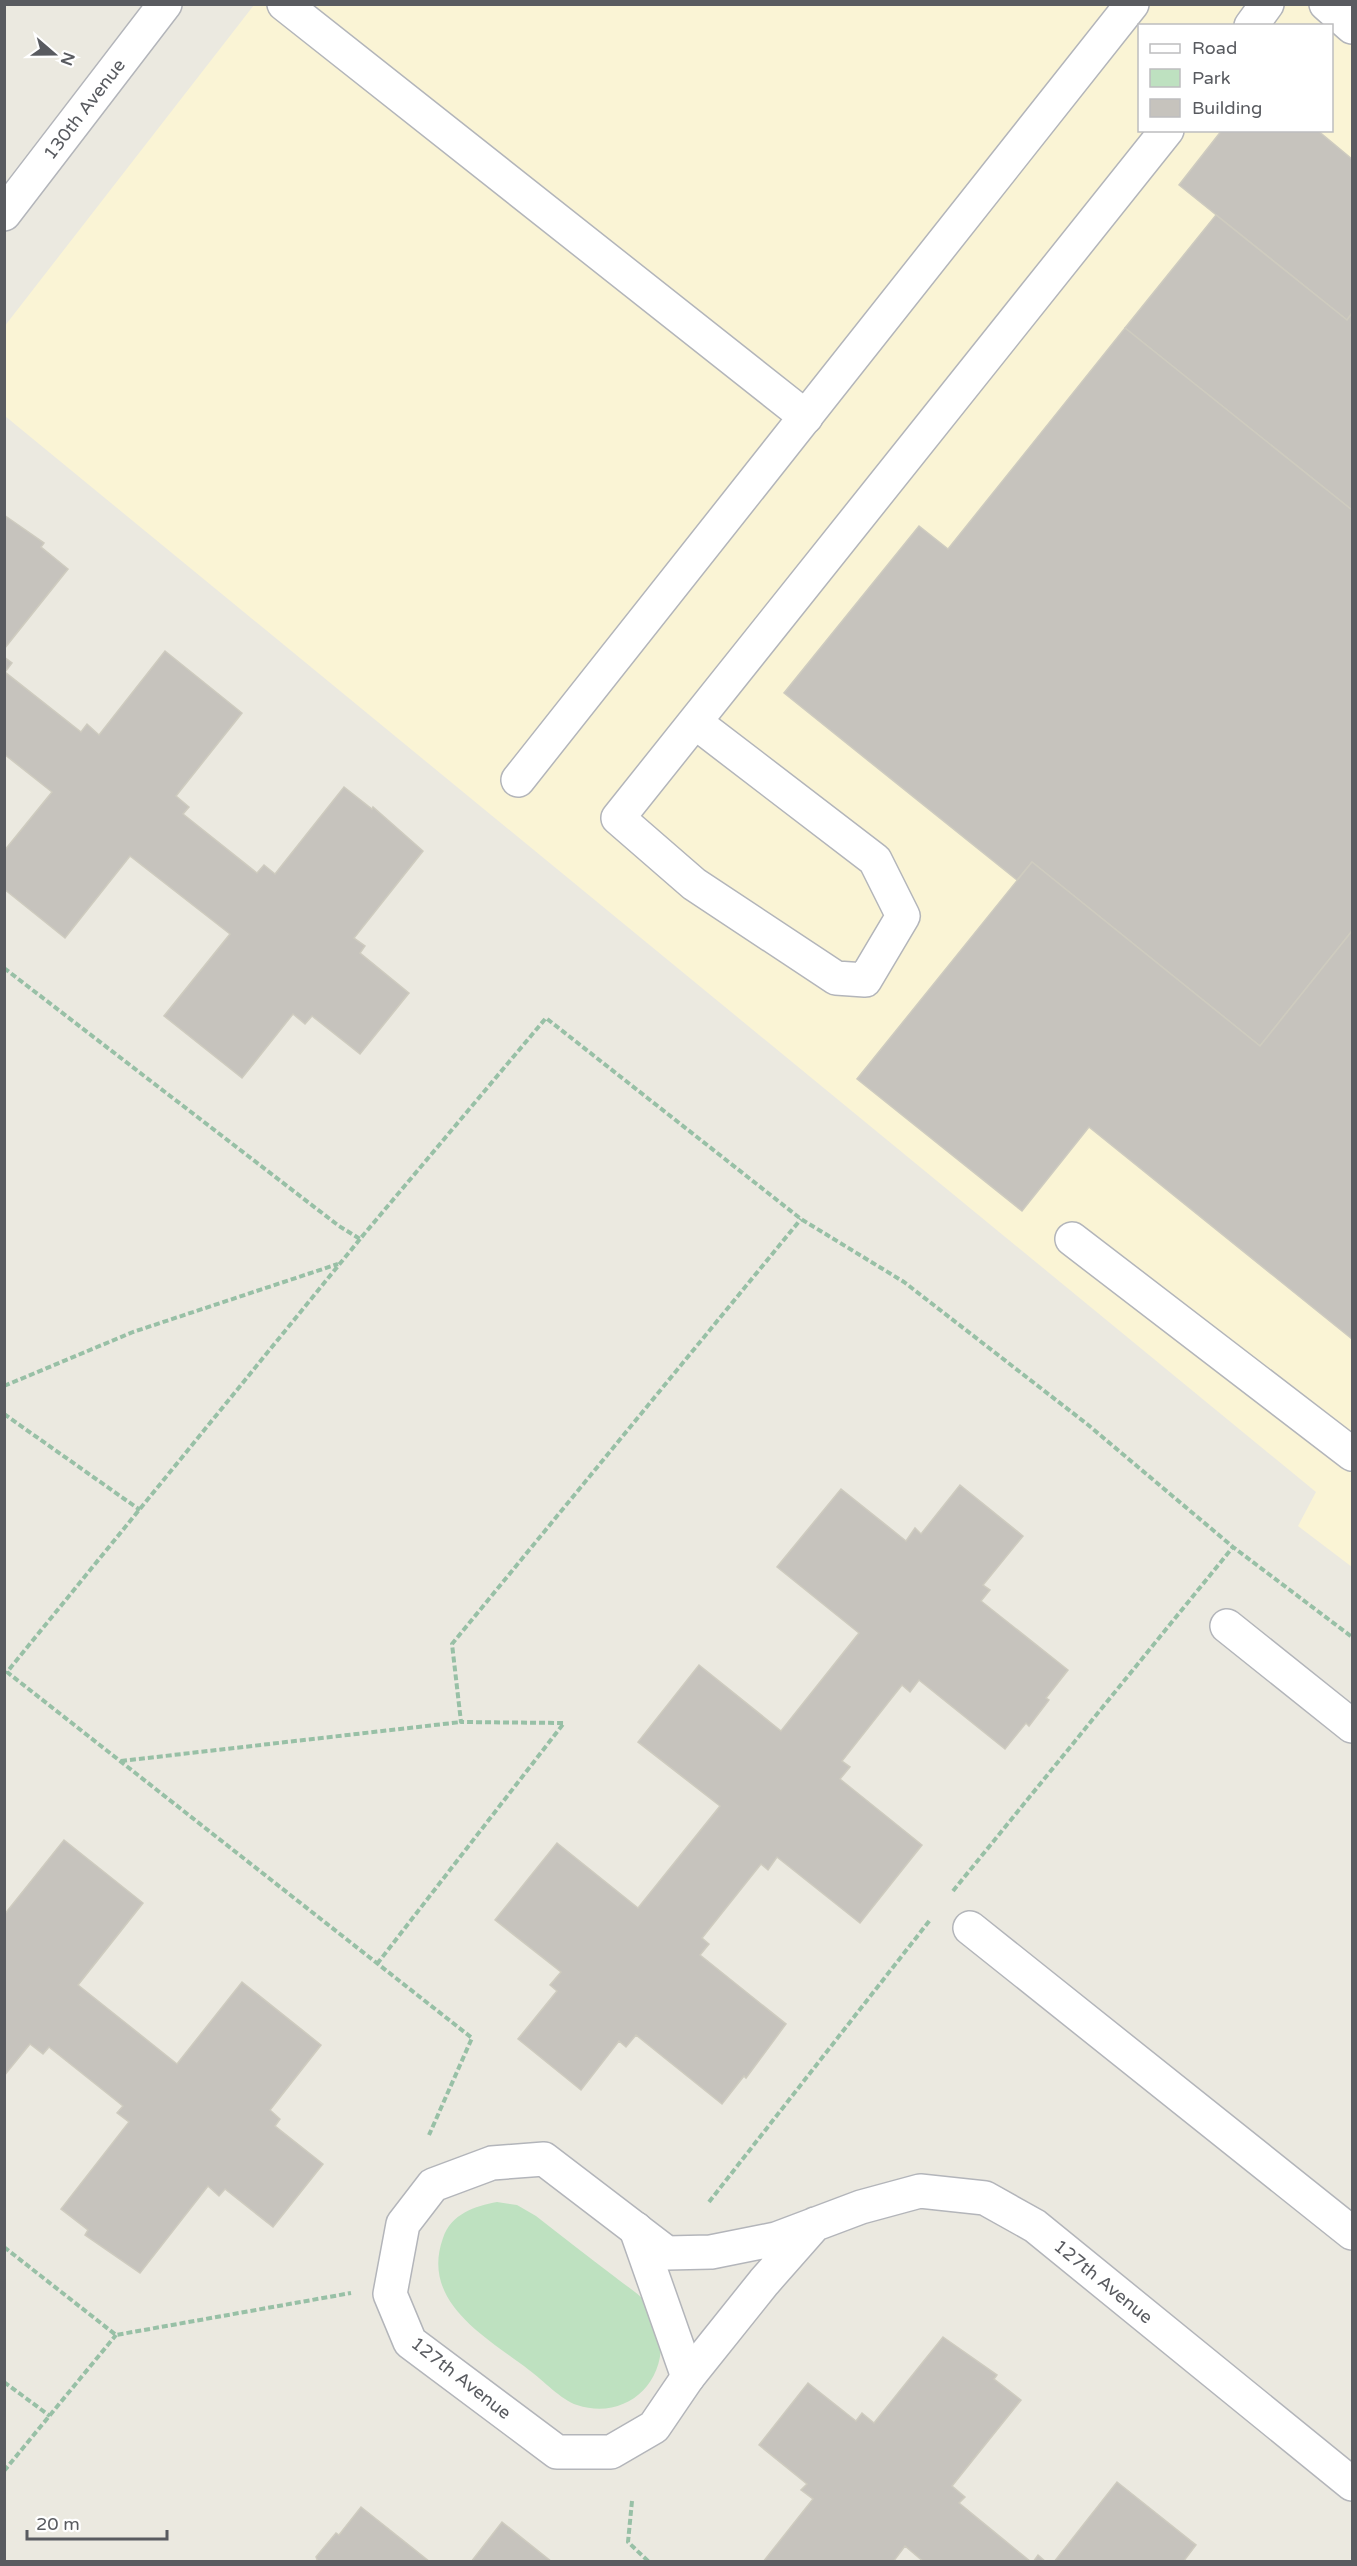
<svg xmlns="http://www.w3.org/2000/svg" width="1357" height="2566" font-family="'Varela Round',sans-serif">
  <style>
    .commercial { fill: #faf4d5; fill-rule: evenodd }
    .green { fill: #bee1c0 }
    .building { fill: #c6c3bd; stroke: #cecbbf; stroke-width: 1.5 }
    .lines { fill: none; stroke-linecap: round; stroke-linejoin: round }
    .minor-casing { stroke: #b3b5ba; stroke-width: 36 }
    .path { stroke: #98c0a6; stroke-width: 4; stroke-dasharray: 6 3; stroke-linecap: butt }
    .minor { stroke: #fff; stroke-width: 33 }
    .labels { text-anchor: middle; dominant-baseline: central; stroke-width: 5; stroke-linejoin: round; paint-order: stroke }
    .street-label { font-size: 18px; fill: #595b60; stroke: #fff }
  </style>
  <rect width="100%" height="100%" fill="#ebe9e0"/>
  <path class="commercial" d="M 254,5 L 1352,5 L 1352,1567 L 1298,1526 L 1316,1492 L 5,416 L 4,327 ZM 1140,26 L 1332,26 L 1332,130 L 1140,130 Z"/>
  <path class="green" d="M 497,2202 L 517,2205 L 536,2216 C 562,2236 588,2257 615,2277 C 625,2285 638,2293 647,2303 C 653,2310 661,2331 661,2341 C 663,2388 622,2420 577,2405 C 561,2400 543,2380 529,2370 C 486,2337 420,2302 443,2238 C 451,2214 475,2206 497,2202 Z"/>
  <g class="building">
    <polygon points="1222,130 1317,130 1352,159 1352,313 1347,320 1179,185"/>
    <polygon points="1216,215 1347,320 1352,313 1352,510 1125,328"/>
    <polygon points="1125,328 1352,510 1352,931 1260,1046 1032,862 1017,880 784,693 919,526 948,549"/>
    <polygon points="4,515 44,543 41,547 68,569 4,649"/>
    <polygon points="165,651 242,713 176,796 189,807 183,814 257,873 264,865 275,874 344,787 372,809 373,807 423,851 354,938 365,946 360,953 409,993 360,1054 312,1016 305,1024 293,1014 242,1078 164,1016 230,934 130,856 65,938 4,889 4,851 52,792 4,754 4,657 12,663 5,672 81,732 87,724 99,735"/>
    <polygon points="1032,862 1260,1046 1352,931 1352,1339 1089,1127 1022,1211 857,1079"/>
    <polygon points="960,1485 1023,1536 983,1585 990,1590 981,1601 1068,1670 1046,1698 1049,1700 1029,1726 1026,1723 1005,1749 919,1680 910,1692 902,1685 842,1761 850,1767 840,1779 922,1845 860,1923 777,1857 768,1870 761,1864 702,1938 709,1944 700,1955 786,2024 746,2078 744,2076 722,2104 636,2035 626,2047 619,2041 581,2090 518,2039 557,1991 550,1985 561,1972 495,1920 557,1843 638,1908 720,1806 638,1742 699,1665 781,1731 859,1633 777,1567 841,1489 906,1541 915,1528 921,1534"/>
    <polygon points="64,1840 143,1903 78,1985 177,2064 242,1982 321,2045 270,2110 280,2119 275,2126 323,2164 273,2227 225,2189 219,2196 208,2186 140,2273 85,2235 88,2230 61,2209 129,2122 117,2113 123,2106 49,2047 43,2054 30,2044 4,2076 4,1915"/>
    <polygon points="943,2337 997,2375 994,2379 1021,2400 952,2486 965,2497 959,2503 1031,2562 924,2562 905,2546 893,2562 763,2562 813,2499 801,2490 807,2484 759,2445 808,2383 856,2421 862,2413 874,2423"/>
    <polygon points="1117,2482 1196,2545 1183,2562 1054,2562"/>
    <polygon points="361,2507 430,2562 318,2562 316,2557 336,2533 339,2535"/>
    <polygon points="502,2522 552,2562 471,2562"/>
    <polygon points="1038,2555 1046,2562 1033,2562"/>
  </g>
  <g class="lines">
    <g class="minor-casing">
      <g id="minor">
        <polyline points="284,4 806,417"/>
        <polyline points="1326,4 1352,27"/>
        <polyline points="1251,26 1267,4"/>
        <path id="s1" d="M 4,214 L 165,4"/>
        <polyline points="695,722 875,860 903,916 865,980 836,978 694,884 618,818 1167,130"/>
        <polyline points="518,780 1132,4"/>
        <polyline points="1072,1239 1352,1454"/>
        <polyline points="1227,1626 1352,1726"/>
        <polyline points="970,1928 1352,2233"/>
        <path id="s2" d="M 815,2224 L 764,2282 L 688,2377 L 654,2427 L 611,2452 L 557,2452 L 410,2342 L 390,2294 L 403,2224 L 433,2185 L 492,2163 L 544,2159 L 667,2253 L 711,2252 L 776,2239 L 861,2207 L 920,2191 L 985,2198 L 1035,2226 L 1352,2484"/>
        <polyline points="636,2229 688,2377"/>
      </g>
    </g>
    <g class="path">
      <polyline points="4,968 339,1226 360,1239 546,1018 801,1219 904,1282 1087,1424 1233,1547 1352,1637"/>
      <polyline points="360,1239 7,1672 472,2038 429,2135"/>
      <polyline points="4,1386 133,1332 338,1264"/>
      <polyline points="4,1414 140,1510"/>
      <polyline points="121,1761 461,1722"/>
      <polyline points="953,1891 1233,1547"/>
      <polyline points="377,1964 564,1723 461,1722 452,1644 801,1219"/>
      <polyline points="709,2202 930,1920"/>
      <polyline points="4,2247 116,2335 351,2293"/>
      <polyline points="4,2382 50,2416"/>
      <polyline points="4,2471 116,2335"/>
      <polyline points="632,2501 628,2542 649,2562"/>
    </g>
    <use href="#minor" class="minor"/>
  </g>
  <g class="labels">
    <g class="street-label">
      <text stroke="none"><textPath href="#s1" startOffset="132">130th Avenue</textPath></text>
      <text stroke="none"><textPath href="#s2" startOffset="1462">127th Avenue</textPath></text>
      <text transform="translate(461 2378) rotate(38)">127th Avenue</text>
    </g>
  </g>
  <rect width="1357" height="2566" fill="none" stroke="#595b60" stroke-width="12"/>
  <rect x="1138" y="24" width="195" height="108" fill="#ffffff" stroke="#bdbdbf" stroke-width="1.5"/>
  <rect x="1150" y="44" width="30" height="9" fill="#ffffff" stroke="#bdbdbf" stroke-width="1.5"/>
  <text x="1192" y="54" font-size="18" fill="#595b60">Road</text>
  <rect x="1150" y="69" width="30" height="18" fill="#bee1c0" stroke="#bdbdbf" stroke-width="1.5"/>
  <text x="1192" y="84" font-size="18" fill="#595b60">Park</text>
  <rect x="1150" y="99" width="30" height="18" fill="#c6c3bd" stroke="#bdbdbf" stroke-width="1.5"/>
  <text x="1192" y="114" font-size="18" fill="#595b60">Building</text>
  <g transform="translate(54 54) rotate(110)" stroke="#ffffff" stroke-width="4.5" paint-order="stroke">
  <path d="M0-4.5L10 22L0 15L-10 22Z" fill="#595b60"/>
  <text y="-9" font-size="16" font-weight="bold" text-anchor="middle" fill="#595b60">N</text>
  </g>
  <path d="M27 2530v9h140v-9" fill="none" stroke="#595b60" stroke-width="3"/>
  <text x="36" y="2530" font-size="18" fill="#595b60" stroke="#ffffff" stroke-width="4.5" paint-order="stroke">20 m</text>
</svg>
